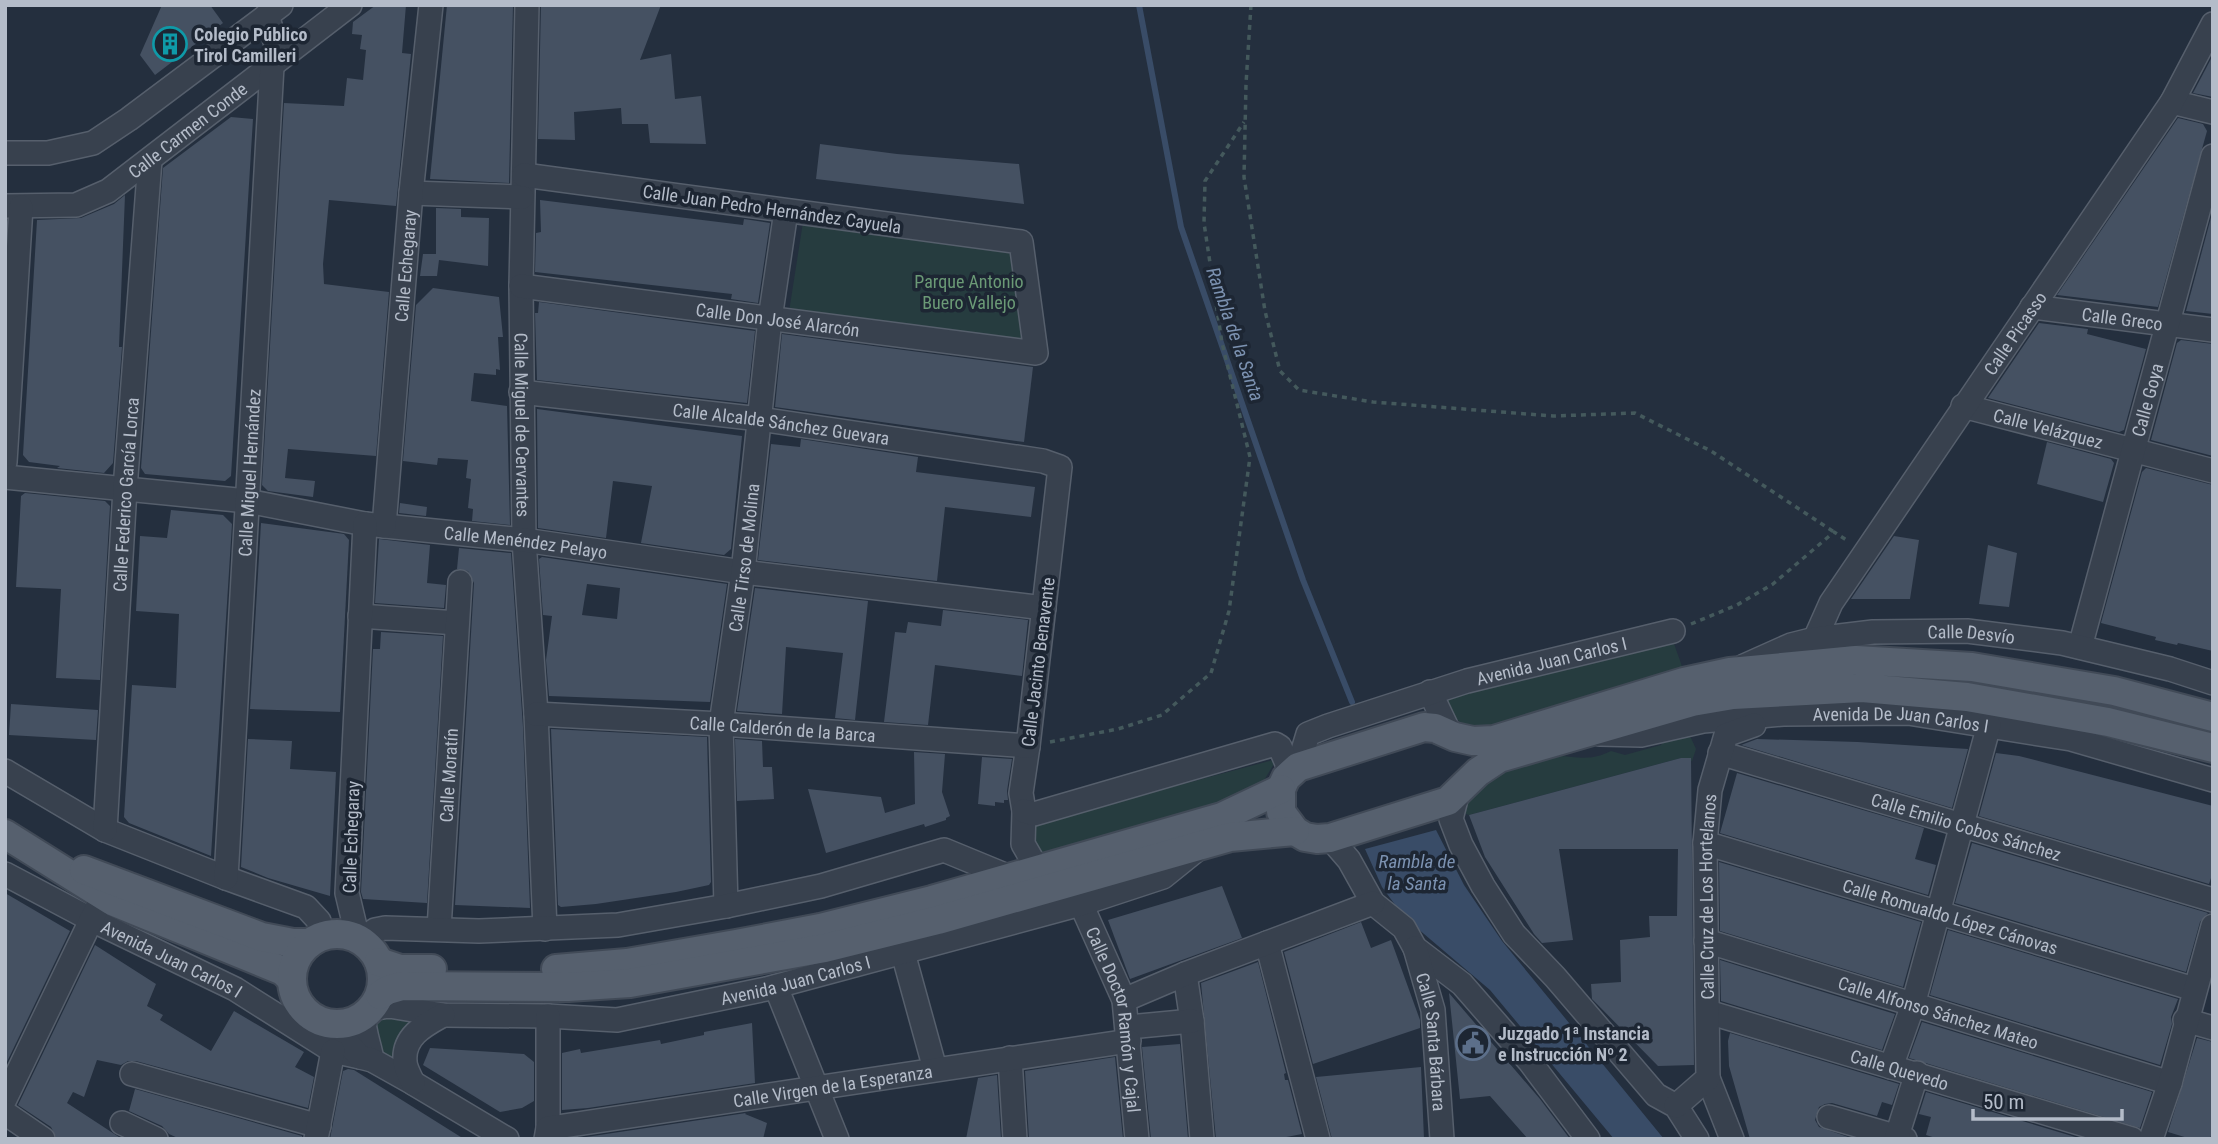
<svg xmlns="http://www.w3.org/2000/svg" width="2218" height="1144" font-family="'Roboto Condensed',sans-serif">
  <style>
    .green { fill: #263c3f }
    .water { fill: #394c67 }
    .lines { fill: none; stroke-linecap: round; stroke-linejoin: round }
    .stream { stroke: #394c67; stroke-width: 6 }
    .building { fill: #455162; fill-rule: evenodd }
    .minor-casing { stroke: #565f6c; stroke-width: 26 }
    .major-casing { stroke: #414a57; stroke-width: 32 }
    .path { stroke: #44595c; stroke-width: 3.5; stroke-dasharray: 5 5; stroke-linecap: butt }
    .minor { stroke: #38414e; stroke-width: 23 }
    .major { stroke: #56606e; stroke-width: 28 }
    .labels { text-anchor: middle; dominant-baseline: central; stroke-width: 7; stroke-linejoin: round; paint-order: stroke }
    .poi-label { font-size: 18px; font-weight: bold; fill: #b4bcc9; stroke: #1d2633; text-anchor: start }
    .street-label { font-size: 18px; fill: #b4bcc9; stroke: #1d2633 }
    .park-label { font-size: 18px; fill: #6b9a76; stroke: #1d2633 }
    .water-label { font-size: 19px; font-style: italic; fill: #7c92b1; stroke: #1d2633 }
  </style>
  <rect width="100%" height="100%" fill="#242f3e"/>
  <g class="green">
    <polygon points="803,222 1018,247 1032,348 788,318"/>
    <path d="M 1673,641 L 1683,669 L 1492,729 C 1458,726 1458,724 1440,695 Z"/>
    <path d="M 1686,735 L 1691,738 L 1696,749 L 1692,761 L 1681,758 L 1469,815 L 1464,813 C 1469,785 1526,758 1552,756 C 1576,755 1587,763 1611,751 L 1625,755 L 1661,745 L 1667,736 Z"/>
    <polygon points="1277,759 1263,782 1248,796 1047,855 1037,849 1029,825"/>
    <polygon points="380,1015 418,1019 394,1065 379,1051 373,1025"/>
  </g>
  <polygon class="water" points="1436,830 1464,885 1502,941 1664,1139 1614,1139 1490,990 1404,917 1382,887 1365,849"/>
  <g class="lines">
    <polyline class="stream" points="1139,5 1181,227 1303,580 1352,702"/>
  </g>
  <g class="building">
    <polygon points="162,5 210,5 223,23 155,75 140,55"/>
    <polygon points="376,5 406,5 402,53 411,54 396,206 329,200 323,264 324,284 389,292 376,456 288,449 285,478 315,481 313,497 268,491 262,485 284,103 344,106 347,78 363,80 366,50 360,49 362,35 352,34 353,22"/>
    <polygon points="447,5 513,5 509,183 430,179"/>
    <polygon points="541,5 661,5 640,60 671,54 675,99 701,96 706,144 650,143 648,124 622,124 621,108 574,112 575,140 538,139"/>
    <polygon points="2213,55 2213,97 2193,93"/>
    <polygon points="231,117 253,119 231,476 225,481 145,474 141,468 163,168"/>
    <polygon points="2178,118 2203,124 2207,131 2158,307 2057,295"/>
    <polygon points="820,144 897,154 1019,164 1024,204 816,179"/>
    <polygon points="125,195 119,347 122,347 113,463 104,473 57,468 60,466 29,462 23,455 37,220 81,218 114,204"/>
    <polygon points="540,200 743,225 744,219 770,223 758,303 731,299 732,294 535,272 536,233 541,232"/>
    <polygon points="436,208 461,209 461,217 489,218 488,266 439,260 437,276 420,276 423,254 436,254"/>
    <polygon points="2213,210 2213,314 2186,311"/>
    <polygon points="433,288 499,297 503,337 498,337 500,370 496,369 496,375 474,373 471,401 507,406 510,525 472,521 473,509 468,508 471,479 466,478 468,460 438,458 437,465 403,461 416,305"/>
    <polygon points="539,302 755,331 747,403 537,380 535,313 538,313"/>
    <polygon points="2039,323 2088,329 2087,334 2146,349 2124,430 2119,432 1988,398"/>
    <polygon points="782,334 1033,367 1024,442 775,407"/>
    <polygon points="2181,340 2213,344 2213,456 2151,440 2177,343"/>
    <polygon points="537,409 742,436 731,549 724,555 641,543 652,486 613,481 606,538 538,528"/>
    <polygon points="801,439 918,457 916,472 1035,487 1031,517 945,507 937,581 758,560 771,444 800,447"/>
    <polygon points="2047,442 2111,459 2114,463 2103,502 2037,484"/>
    <polygon points="2146,468 2213,485 2213,651 2178,643 2177,645 2155,640 2156,637 2101,623 2142,472"/>
    <polygon points="25,493 105,501 110,506 100,680 56,678 61,589 16,587 21,496"/>
    <polygon points="400,503 427,507 426,516 399,513"/>
    <polygon points="171,510 223,515 232,524 211,856 129,823 124,817 132,685 176,688 179,614 136,611 140,536 167,538"/>
    <polygon points="261,523 337,533 344,534 349,540 340,712 250,709"/>
    <polygon points="1894,536 1919,540 1910,599 1851,599"/>
    <polygon points="379,539 430,545 427,583 446,585 444,608 375,603"/>
    <polygon points="1988,545 2017,553 2009,607 1979,604"/>
    <polygon points="459,548 511,553 523,727 530,908 455,905 474,583 468,571 457,569"/>
    <path d="M 542,557 L 727,584 L 710,702 L 549,696 L 546,660 L 552,616 L 543,615 L 539,559 ZM 587,584 L 620,588 L 617,619 L 582,615 Z"/>
    <polygon points="755,588 868,601 855,720 835,718 843,653 786,647 782,714 737,711"/>
    <polygon points="943,610 1028,620 1022,676 935,665 928,725 884,722 895,632 906,633 908,622 941,626"/>
    <polygon points="381,632 443,636 427,903 363,899 361,892 373,649 380,649"/>
    <polygon points="11,704 98,710 96,740 9,735"/>
    <polygon points="551,729 707,737 711,882 709,885 676,892 596,904 561,907 558,905"/>
    <polygon points="248,739 292,741 290,769 336,772 330,896 268,878 241,867"/>
    <polygon points="735,739 762,741 763,767 772,767 774,799 737,801"/>
    <polygon points="1757,739 1858,742 1968,749 1952,808 1741,745"/>
    <polygon points="914,752 945,754 942,792 950,816 946,818 946,820 925,827 924,824 826,853 808,789 881,797 885,813 915,804"/>
    <polygon points="1996,753 2019,756 2213,806 2213,872 2209,884 1979,816"/>
    <polygon points="982,757 1012,759 1007,791 1008,800 1004,800 1004,803 995,802 995,806 978,804"/>
    <polygon points="1681,758 1691,758 1694,1065 1658,1066 1592,999 1591,984 1621,982 1620,940 1650,937 1649,916 1677,916 1678,849 1559,849 1573,940 1542,943 1534,934 1485,857 1469,815"/>
    <polygon points="1737,773 1924,828 1915,859 1936,865 1928,895 1720,833"/>
    <polygon points="1972,843 2208,913 2200,922 2186,972 1955,903"/>
    <polygon points="1719,862 1921,922 1903,987 1720,931"/>
    <polygon points="1222,886 1242,938 1130,979 1108,920"/>
    <polygon points="5,893 70,931 5,1066"/>
    <polygon points="1361,922 1371,948 1391,940 1420,1020 1420,1028 1313,1064 1284,952"/>
    <polygon points="1948,930 2178,999 2171,1017 2172,1024 2160,1065 1930,995"/>
    <polygon points="95,945 156,984 147,1006 163,1015 160,1020 211,1051 234,1011 304,1052 295,1067 314,1077 308,1108 136,1061 128,1061 121,1065 97,1060 84,1097 73,1092 67,1103 122,1139 57,1139 51,1127 18,1105"/>
    <polygon points="1720,960 1895,1014 1882,1050 1721,1001"/>
    <polygon points="1258,962 1286,1073 1284,1074 1285,1080 1288,1080 1302,1134 1276,1139 1216,1139 1201,983"/>
    <polygon points="1449,993 1540,1099 1570,1139 1528,1139 1490,1096 1460,1099"/>
    <polygon points="1922,1022 2152,1092 2140,1128 1909,1058"/>
    <polygon points="752,1023 755,1083 588,1108 562,1110 562,1053 580,1049 581,1053 660,1040 661,1044 704,1035 704,1032"/>
    <polygon points="1730,1033 1899,1084 1892,1105 1882,1102 1877,1116 1832,1103 1825,1104 1819,1107 1815,1120 1819,1127 1854,1139 1750,1139 1729,1066 1728,1041"/>
    <polygon points="2197,1038 2213,1042 2213,1129 2210,1139 2191,1139 2168,1132"/>
    <polygon points="1180,1044 1188,1139 1151,1139 1142,1047"/>
    <polygon points="430,1048 524,1054 534,1062 534,1101 522,1108 500,1112 423,1065"/>
    <polygon points="1115,1057 1123,1139 1029,1139 1025,1071"/>
    <polygon points="1421,1067 1424,1139 1332,1139 1316,1077"/>
    <polygon points="348,1069 354,1070 464,1139 330,1139 343,1071"/>
    <polygon points="997,1075 1001,1139 966,1139 978,1078"/>
    <polygon points="135,1089 302,1136 302,1139 180,1139 169,1134 162,1126 129,1111"/>
    <polygon points="1926,1092 2082,1139 1939,1139 1926,1135 1931,1117 1919,1114"/>
    <polygon points="746,1113 745,1114 767,1123 763,1139 573,1139"/>
  </g>
  <g class="lines">
    <g class="minor-casing">
      <g id="minor">
        <path id="s1" d="M 527,5 L 521,286 L 524,540 L 536,714 L 545,929"/>
        <polyline points="267,15 280,58"/>
        <polyline points="2172,102 2213,112"/>
        <polyline points="5,153 48,153 93,143 129,119 281,5"/>
        <polyline points="411,193 522,197"/>
        <path id="s2" d="M 5,206 L 76,205 L 108,191 L 350,5"/>
        <path id="s3" d="M 521,286 L 1036,353 L 1021,242 L 524,175"/>
        <path id="s4" d="M 2032,307 L 2213,330"/>
        <path id="s5" d="M 521,392 L 760,419 L 1043,461 L 1060,467 L 1028,746 L 1021,793 L 1024,811 L 1023,844 L 1038,870"/>
        <path id="s6" d="M 1963,406 L 2213,471"/>
        <polyline points="5,462 21,207"/>
        <path id="s7" d="M 5,477 L 247,501 L 365,524 L 524,540 L 743,572 L 1044,608"/>
        <path id="s8" d="M 384,526 L 411,193 L 431,5"/>
        <polyline points="360,616 457,623"/>
        <path id="s9" d="M 1815,639 L 1831,603 L 2172,102 L 2213,24"/>
        <path id="s10" d="M 2080,647 L 2213,156"/>
        <path id="s11" d="M 1744,666 L 1791,645 L 1815,639 L 1873,632 L 1967,631 L 2062,643 L 2170,669 L 2213,683"/>
        <polyline points="1430,692 1450,734"/>
        <path id="s12" d="M 536,714 L 721,724 L 1028,746"/>
        <path id="s13" d="M 1600,734 L 1641,735 L 1703,721 L 1783,714 L 1908,713 L 2071,739 L 2213,780"/>
        <path id="s14" d="M 1720,753 L 2213,900"/>
        <path id="s15" d="M 1298,767 L 1308,734 L 1328,726 L 1467,681 L 1673,631"/>
        <polyline points="5,771 105,830 226,878 306,907 319,921 323,935"/>
        <polyline points="1457,795 1451,819 1461,845 1483,886 1514,934 1555,977 1656,1095 1676,1106 1697,1139"/>
        <polyline points="1024,811 1034,814 1275,744 1280,747 1291,773"/>
        <path id="s16" d="M 105,830 L 125,489 L 150,160"/>
        <polyline points="1330,838 1349,860 1373,903 1404,928 1415,948 1462,984 1530,1062 1588,1139"/>
        <path id="s17" d="M 1705,843 L 2194,989"/>
        <path id="s18" d="M 5,874 L 92,920 L 235,989 L 333,1051 L 360,1057"/>
        <path id="s19" d="M 226,878 L 272,66"/>
        <path id="s20" d="M 1081,904 L 1124,1000 L 1137,1139"/>
        <path id="s21" d="M 726,906 L 721,724 L 743,572 L 770,319 L 786,211"/>
        <path id="s22" d="M 439,929 L 460,582"/>
        <polyline points="358,939 347,893 365,524"/>
        <polyline points="361,940 375,930 385,928 479,931 618,925 726,906 821,886 944,850 1012,878"/>
        <path id="s23" d="M 1706,941 L 2170,1083"/>
        <polyline points="1267,943 1318,1139"/>
        <path id="s24" d="M 1415,948 L 1433,1010 L 1442,1139"/>
        <polyline points="903,953 935,1069"/>
        <polyline points="1185,974 1192,1021 1202,1139"/>
        <polyline points="776,987 837,1139"/>
        <polyline points="1124,1000 1185,974 1373,903"/>
        <path id="s25" d="M 371,1009 L 389,1006 L 443,1015 L 548,1016 L 617,1020 L 766,989 L 1081,904 L 1163,877 L 1199,848"/>
        <path id="s26" d="M 1708,1012 L 2132,1139"/>
        <path d="M 364,1016 C 363,1031 370,1045 372,1060"/>
        <polyline points="548,1016 548,1128"/>
        <polyline points="2185,1020 2213,1028"/>
        <polyline points="327,1023 341,1035 360,1057 372,1060 413,1083 507,1139"/>
        <polyline points="1129,1027 1192,1021"/>
        <polyline points="1010,1058 1015,1139"/>
        <polyline points="1891,1067 1913,1005 1989,725"/>
        <polyline points="132,1074 319,1126"/>
        <polyline points="1708,1078 1732,1139"/>
        <path d="M 413,1083 C 410,1076 405,1068 405,1061 C 403,1036 425,1025 443,1015"/>
        <polyline points="5,1099 98,906"/>
        <path id="s27" d="M 1676,1106 L 1708,1078 L 1705,843 L 1710,790 L 1726,735 L 1754,725"/>
        <polyline points="5,1113 43,1139"/>
        <polyline points="1829,1117 1905,1139"/>
        <polyline points="122,1123 156,1139"/>
        <polyline points="316,1139 333,1051"/>
        <path id="s28" d="M 546,1139 L 548,1128 L 557,1127 L 1129,1041"/>
        <polyline points="1896,1139 1917,1073"/>
        <polyline points="2151,1139 2170,1083 2213,926"/>
      </g>
    </g>
    <g class="major-casing">
      <g id="major">
        <polyline points="2213,717 2114,691 1972,667 1856,660 1730,672 1684,682 1494,740 1473,741 1455,737 1435,728 1424,727 1298,767 1286,778 1281,789 1281,812 1295,831 1305,837 1317,839 1330,838 1448,801 1478,772 1499,758 1692,702 1733,695 1862,688 1967,697 2108,722 2213,748"/>
        <polyline points="5,834 112,901 283,971 292,980"/>
        <polyline points="84,870 262,937 293,943 310,943"/>
        <circle cx="337" cy="979" r="45"/>
        <polyline points="379,962 400,969 432,969"/>
        <polyline points="556,969 627,963 736,944 820,928 932,900 1222,817 1281,789"/>
        <polyline points="380,995 388,990 402,986 568,987 630,983 825,948 938,920 1230,837 1295,831"/>
      </g>
    </g>
    <g class="path">
      <polyline points="1251,5 1246,84 1244,177 1265,311 1280,371 1299,390 1373,402 1553,416 1635,413 1711,451 1834,532"/>
      <polyline points="1691,624 1737,605 1773,584 1834,532 1848,541"/>
      <polyline points="1050,742 1118,729 1162,715 1211,673 1229,611 1250,457 1222,343 1204,223 1205,181 1244,122"/>
    </g>
    <use href="#minor" class="minor"/>
    <use href="#major" class="major"/>
  </g>
  <defs>
    <g id="building-ring" transform="scale(1.75)"><circle r="9.5" fill="#1d2633" stroke="#0f9aa8" stroke-width="1.5"/><path d="M-4-6H4V6H1V3H-1V6H-4ZM-2.5-4.3h1.7v1.8h-1.7ZM.8-4.3h1.7v1.8H.8ZM-2.5-1h1.7V.8h-1.7ZM.8-1h1.7V.8H.8Z" fill="#0f9aa8"/></g>
    <g id="civic-ring" transform="scale(1.75)"><circle r="9.5" fill="#1d2633" stroke="#5c6f8a" stroke-width="1.5"/><path d="M-.6-6.5H3V-4.5H.6V-3L4-1V1h2V6H-6V1h2V-1L-.6-3ZM-1.2 2.5V6h2.4V2.5Z" fill="#5c6f8a"/></g>
  </defs>
  <g fill-rule="evenodd">
    <use href="#building-ring" x="170" y="44"/>
    <use href="#civic-ring" x="1473" y="1043"/>
  </g>
  <g class="labels">
    <g class="poi-label">
      <text x="194" y="34">Colegio Público<tspan x="194" dy="21">Tirol Camilleri</tspan></text>
      <text x="1498" y="1033">Juzgado 1ª Instancia<tspan x="1498" dy="21">e Instrucción Nº 2</tspan></text>
    </g>
    <g class="street-label">
      <text stroke="none"><textPath href="#s2" startOffset="206">Calle Carmen Conde</textPath></text>
      <text transform="translate(772 209) rotate(8)">Calle Juan Pedro Hernández Cayuela</text>
      <text stroke="none"><textPath href="#s8" startOffset="261">Calle Echegaray</textPath></text>
      <text stroke="none"><textPath href="#s4" startOffset="91">Calle Greco</textPath></text>
      <text stroke="none"><textPath href="#s3" startOffset="259">Calle Don José Alarcón</textPath></text>
      <text stroke="none"><textPath href="#s9" startOffset="366">Calle Picasso</textPath></text>
      <text stroke="none"><textPath href="#s10" startOffset="256">Calle Goya</textPath></text>
      <text stroke="none"><textPath href="#s5" startOffset="262">Calle Alcalde Sánchez Guevara</textPath></text>
      <text stroke="none"><textPath href="#s1" startOffset="420">Calle Miguel de Cervantes</textPath></text>
      <text stroke="none"><textPath href="#s6" startOffset="88">Calle Velázquez</textPath></text>
      <text stroke="none"><textPath href="#s19" startOffset="406">Calle Miguel Hernández</textPath></text>
      <text stroke="none"><textPath href="#s16" startOffset="336">Calle Federico García Lorca</textPath></text>
      <text stroke="none"><textPath href="#s7" startOffset="525">Calle Menéndez Pelayo</textPath></text>
      <text stroke="none"><textPath href="#s21" startOffset="350">Calle Tirso de Molina</textPath></text>
      <text stroke="none"><textPath href="#s11" startOffset="233">Calle Desvío</textPath></text>
      <text stroke="none"><textPath href="#s15" startOffset="289">Avenida Juan Carlos I</textPath></text>
      <text transform="translate(1038 662) rotate(-83)">Calle Jacinto Benavente</text>
      <text stroke="none"><textPath href="#s13" startOffset="303">Avenida De Juan Carlos I</textPath></text>
      <text stroke="none"><textPath href="#s12" startOffset="247">Calle Calderón de la Barca</textPath></text>
      <text stroke="none"><textPath href="#s22" startOffset="154">Calle Moratín</textPath></text>
      <text stroke="none"><textPath href="#s14" startOffset="257">Calle Emilio Cobos Sánchez</textPath></text>
      <text transform="translate(351 837) rotate(-88)">Calle Echegaray</text>
      <text stroke="none"><textPath href="#s27" startOffset="224">Calle Cruz de Los Hortelanos</textPath></text>
      <text stroke="none"><textPath href="#s17" startOffset="256">Calle Romualdo López Cánovas</textPath></text>
      <text stroke="none"><textPath href="#s18" startOffset="187">Avenida Juan Carlos I</textPath></text>
      <text stroke="none"><textPath href="#s25" startOffset="430">Avenida Juan Carlos I</textPath></text>
      <text stroke="none"><textPath href="#s23" startOffset="243">Calle Alfonso Sánchez Mateo</textPath></text>
      <text stroke="none"><textPath href="#s20" startOffset="122">Calle Doctor Ramón y Cajal</textPath></text>
      <text stroke="none"><textPath href="#s24" startOffset="96">Calle Santa Bárbara</textPath></text>
      <text stroke="none"><textPath href="#s26" startOffset="200">Calle Quevedo</textPath></text>
      <text stroke="none"><textPath href="#s28" startOffset="299">Calle Virgen de la Esperanza</textPath></text>
    </g>
    <g class="park-label">
      <text x="969" y="281">Parque Antonio<tspan x="969" dy="21">Buero Vallejo</tspan></text>
    </g>
    <g class="water-label">
      <text transform="translate(1235 334) rotate(71)">Rambla de la Santa</text>
      <text x="1417" y="861">Rambla de<tspan x="1417" dy="22">la Santa</tspan></text>
    </g>
  </g>
  <rect width="2218" height="1144" fill="none" stroke="#b4bcc9" stroke-width="14"/>
  <path d="M1973 1109v10h149v-10" fill="none" stroke="#b4bcc9" stroke-width="3.5"/>
  <text x="1983" y="1109" font-size="21" fill="#b4bcc9" stroke="#1d2633" stroke-width="5" paint-order="stroke">50 m</text>
</svg>
